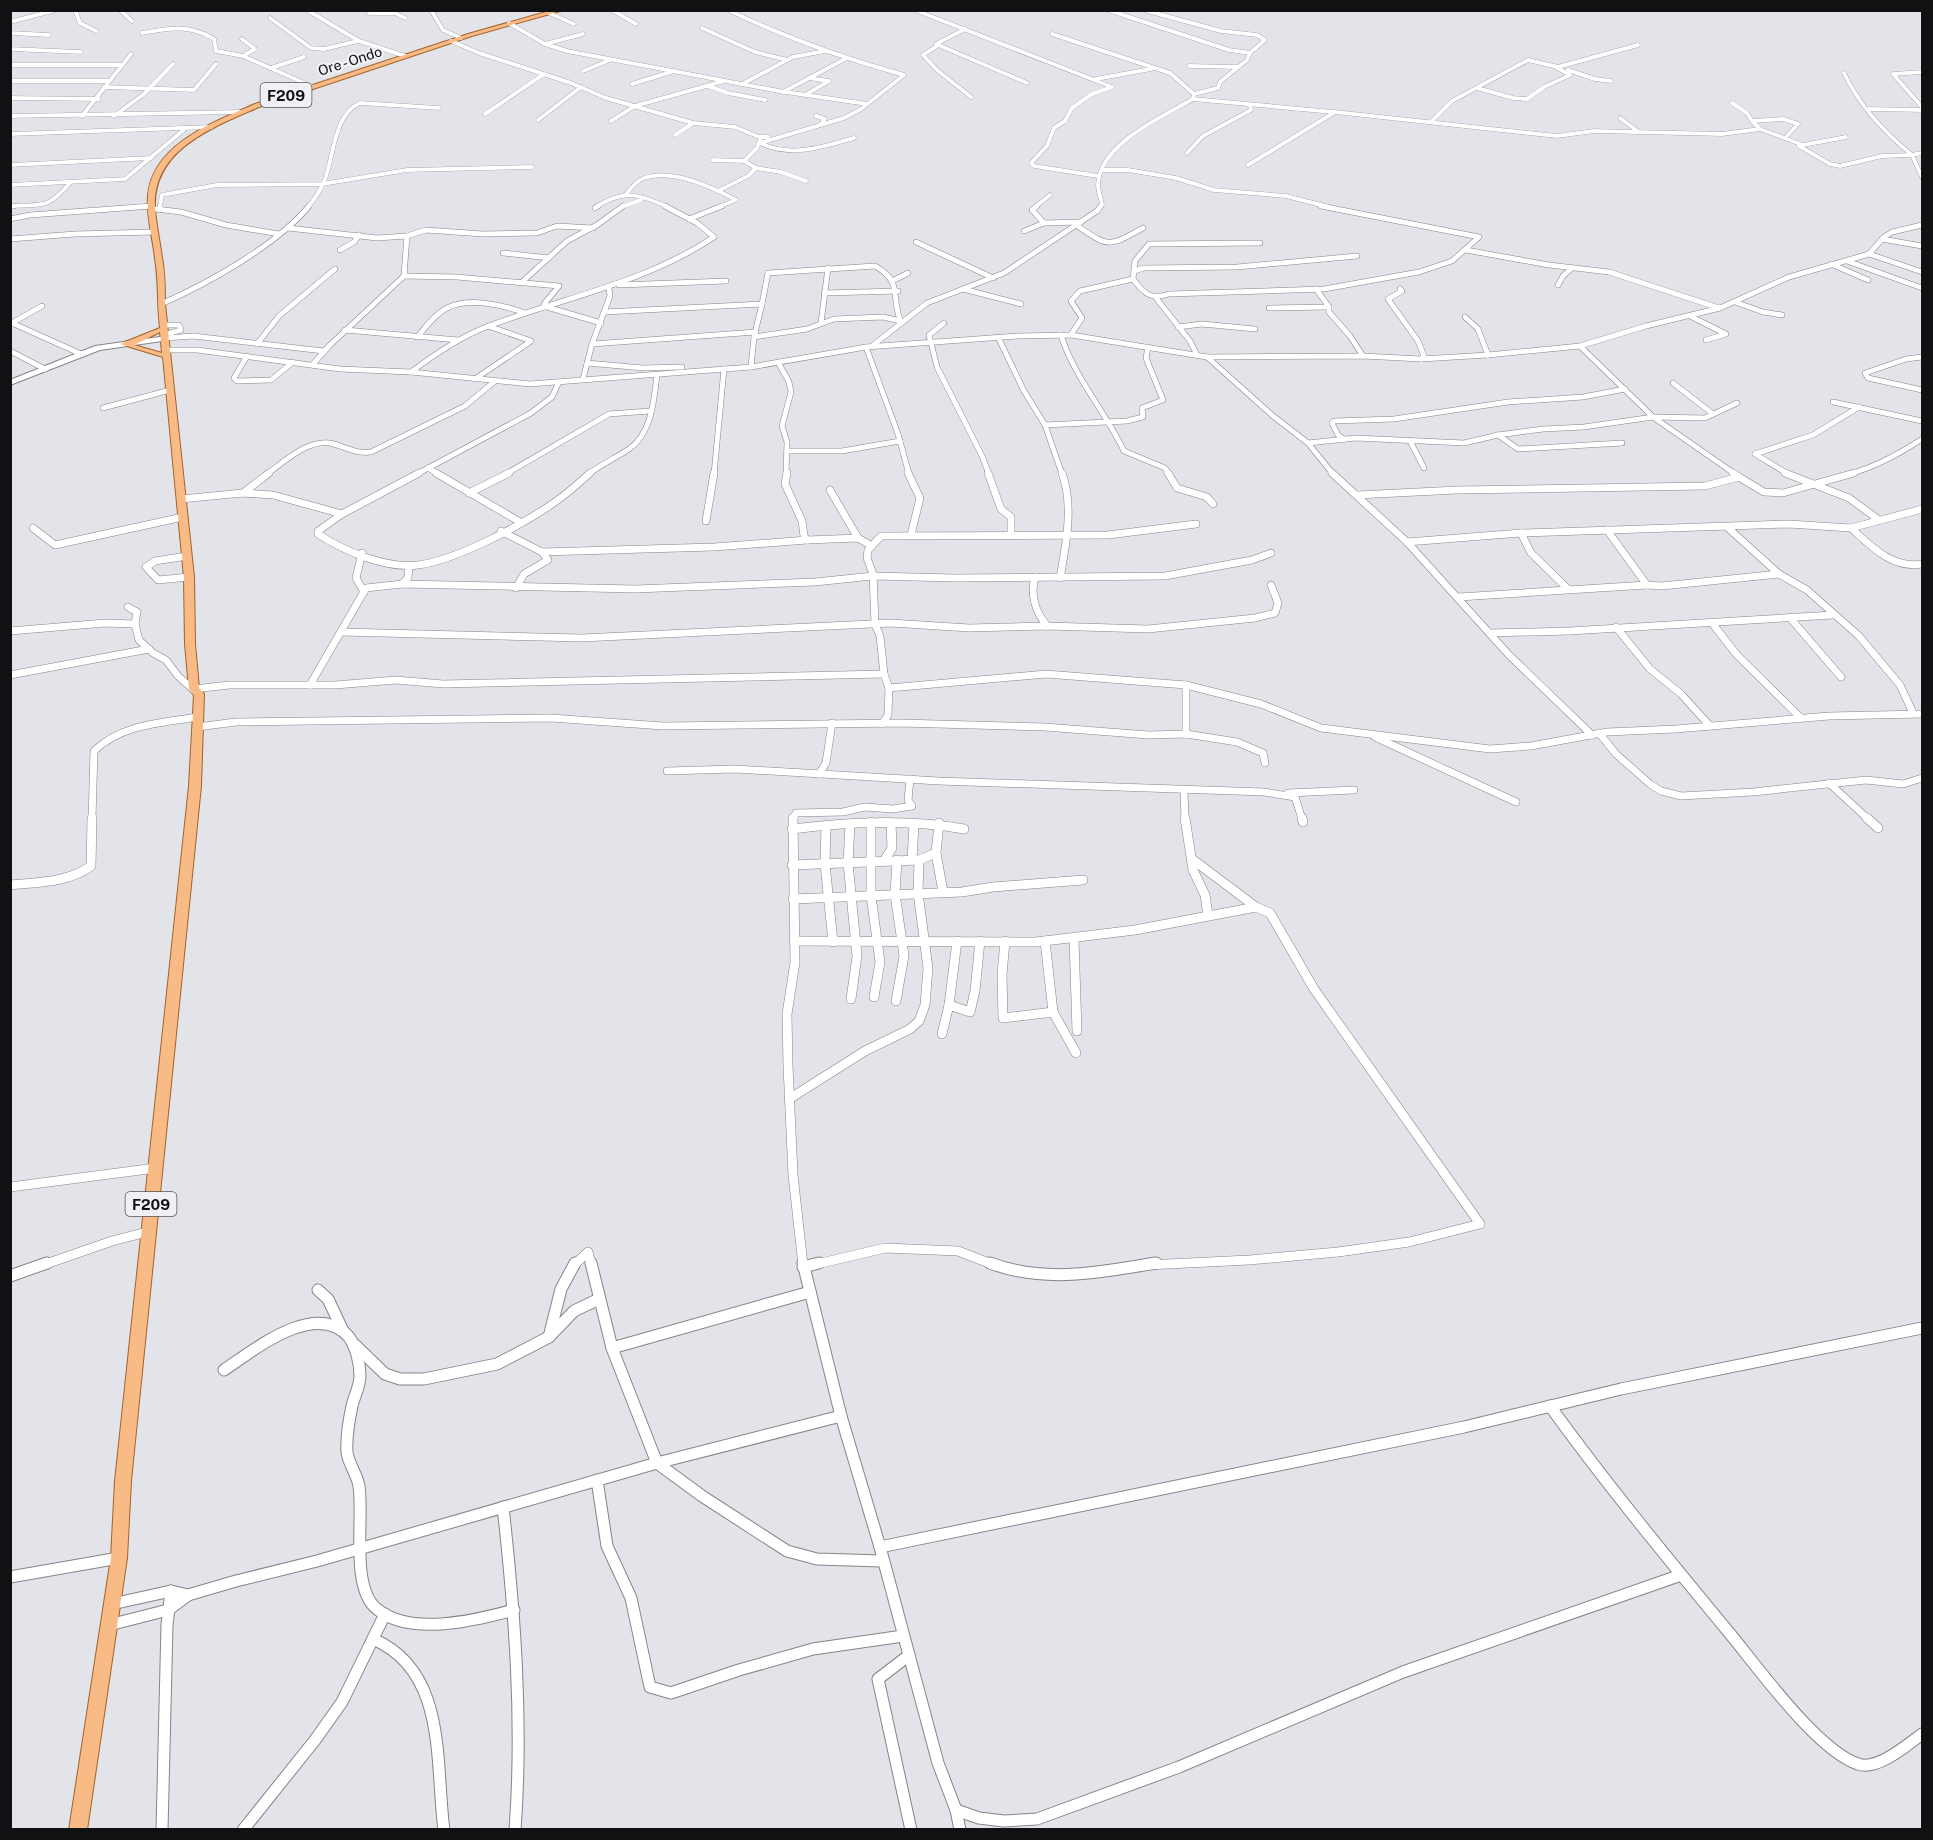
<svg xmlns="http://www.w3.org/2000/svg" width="1933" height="1840" font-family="'Public Sans',sans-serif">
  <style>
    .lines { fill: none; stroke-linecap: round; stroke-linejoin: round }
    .minor-far4-casing { stroke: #84858a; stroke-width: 4.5 }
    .minor-far3-casing { stroke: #84858a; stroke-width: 6 }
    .minor-far2-casing { stroke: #84858a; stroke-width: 8 }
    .minor-far1-casing { stroke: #84858a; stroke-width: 10 }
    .minor-casing { stroke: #84858a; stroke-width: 13 }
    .secondary-casing { stroke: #84858a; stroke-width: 2 }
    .primary-casing { stroke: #a4622a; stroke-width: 2 }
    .minor-far4 { stroke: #fff; stroke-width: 4 }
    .minor-far3 { stroke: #fff; stroke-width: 5 }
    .minor-far2 { stroke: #fff; stroke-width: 7 }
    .minor-far1 { stroke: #fff; stroke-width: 9 }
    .minor { stroke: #fff; stroke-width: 11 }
    .secondary { fill: #fff; fill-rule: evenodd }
    .primary { fill: #f8bb86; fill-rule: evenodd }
    .labels { text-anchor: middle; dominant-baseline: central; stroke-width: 4.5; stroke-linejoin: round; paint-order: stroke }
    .far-street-label { font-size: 14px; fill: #101113; stroke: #eff1f6 }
    .shield { fill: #eff1f6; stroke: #535457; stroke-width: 1.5 }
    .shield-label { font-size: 15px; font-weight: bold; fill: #101113 }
  </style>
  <rect width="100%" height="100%" fill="#e2e4e9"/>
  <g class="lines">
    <g class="minor-far4-casing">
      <g id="minor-far4">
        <polyline points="75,10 80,23 96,31"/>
        <polyline points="120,10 132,21"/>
        <polyline points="307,10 359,41 405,56"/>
        <polyline points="431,10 443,30 461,38"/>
        <polyline points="612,10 636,24"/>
        <path d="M 728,10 C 786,38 842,58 904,75 L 861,109 L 844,118 L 760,143 C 791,158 823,147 854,138"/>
        <polyline points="915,10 1112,87"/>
        <polyline points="1108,10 1229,50 1250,53"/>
        <polyline points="1144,10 1221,31 1257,35 1265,40 1250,53 1247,60 1220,82 1218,88 1194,94"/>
        <polyline points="391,11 405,18"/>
        <polyline points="369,13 395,13"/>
        <polyline points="549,13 574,24"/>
        <polyline points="270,18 311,48 324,49 358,41"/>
        <polyline points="10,22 56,10"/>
        <polyline points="509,23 545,44 567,51 779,91 867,104"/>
        <polyline points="702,28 755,52 787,60"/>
        <polyline points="965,29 936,44 1027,83"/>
        <polyline points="10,33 49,35"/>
        <path d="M 142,33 C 169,28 189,24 214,39 L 216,51 L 243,56 L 311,86"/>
        <polyline points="1052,34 1170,73 1194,94"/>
        <polyline points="242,39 255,49 243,56"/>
        <polyline points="451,41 479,53 571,83 606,98 693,123 735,127 759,137 768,137"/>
        <polyline points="545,44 583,34"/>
        <polyline points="937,46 923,55 937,70 971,97"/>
        <polyline points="10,49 81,52"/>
        <polyline points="10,65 122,65"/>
        <polyline points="1189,66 1238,67"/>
        <polyline points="271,68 304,57"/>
        <polyline points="1568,70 1595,79 1611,81"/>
        <polyline points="583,71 610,60"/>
        <polyline points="1922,72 1893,74 1922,107"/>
        <path d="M 1844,73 C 1859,105 1885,133 1912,155"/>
        <polyline points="1096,79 1151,69"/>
        <polyline points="10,81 108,81"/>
        <polyline points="744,83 793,57 825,51"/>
        <polyline points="632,84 674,71"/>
        <polyline points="708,86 728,93 765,100"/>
        <polyline points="104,87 194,90 216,64"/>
        <polyline points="1477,88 1513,98 1527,99 1544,87 1570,75 1556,67"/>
        <polyline points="783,92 845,59"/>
        <polyline points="805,95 829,81 809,78"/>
        <polyline points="10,98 99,99"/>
        <polyline points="1193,99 1333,112"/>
        <polyline points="1732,103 1747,113 1752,121"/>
        <polyline points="1869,109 1922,110"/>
        <polyline points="485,114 544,74"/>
        <polyline points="10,116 240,112"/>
        <polyline points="82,116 131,54"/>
        <polyline points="114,116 144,94 173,64"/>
        <polyline points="816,116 825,119 820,125"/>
        <polyline points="1620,118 1636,130 1632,132"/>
        <polyline points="538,120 581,87"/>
        <polyline points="611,121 635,106 724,81"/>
        <polyline points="1431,122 1452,101 1528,60 1558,67 1638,45"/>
        <polyline points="1760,129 1752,121 1783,119 1798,124 1785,138"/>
        <polyline points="10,134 211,127"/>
        <polyline points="675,135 693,123"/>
        <polyline points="1803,145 1846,137"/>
        <polyline points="1187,153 1203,136 1251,110 1250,105"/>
        <polyline points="1922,153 1912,155 1922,177"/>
        <polyline points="712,160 744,161 756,168 748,176 718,191"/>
        <polyline points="744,161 757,148 760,140"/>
        <polyline points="10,165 151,158"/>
        <polyline points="1248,165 1335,112 1557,136 1594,131 1722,134 1760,129 1803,145 1799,146 1830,164 1840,166 1882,156 1912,155"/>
        <polyline points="756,168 781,172 806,181"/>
        <polyline points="1102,170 1128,170 1176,178 1214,190 1286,196 1329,207"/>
        <polyline points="1098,176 1034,166 1031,163 1047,146 1054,128 1065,121 1072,108 1092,94 1112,87"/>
        <polyline points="10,185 125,179 186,128"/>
        <path d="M 626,194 C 631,188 636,181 644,178 C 672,168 712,187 736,200 L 718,207"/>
        <path d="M 10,206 C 44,204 46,210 70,183"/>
        <polyline points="135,207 152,206"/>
        <polyline points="160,207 162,195 217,185 322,184 407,170 532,167"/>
        <path d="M 308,207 C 315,199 321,189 325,179 C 334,155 334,114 360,103 L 439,108"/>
        <path d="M 596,207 C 624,189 639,194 668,207"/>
        <polyline points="621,207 641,200"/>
        <polyline points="1035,207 1050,195"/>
        <path d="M 1100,207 L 1102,204 C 1101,198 1098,191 1098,185 C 1099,144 1163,116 1193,99 L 1194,94"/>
      </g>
    </g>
    <g class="minor-far3-casing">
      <g id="minor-far3">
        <polyline points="10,206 14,206"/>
        <polyline points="1037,206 1032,210 1044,223"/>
        <polyline points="595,208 598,206"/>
        <polyline points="156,209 181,212 226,225 279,234"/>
        <polyline points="160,209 160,206"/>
        <polyline points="10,219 30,215 152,206"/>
        <polyline points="689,219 722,206"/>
        <path d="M 1076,225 C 1109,247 1107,248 1143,228"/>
        <polyline points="288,228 377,238 407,236"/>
        <polyline points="1024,231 1044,223 1081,222"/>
        <polyline points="10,239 75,234 154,232"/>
        <polyline points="1882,239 1922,246"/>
        <polyline points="916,242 993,278"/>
        <path d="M 1260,243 L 1149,244 L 1135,261 L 1133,279 C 1144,294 1151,300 1169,294 L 1324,289 L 1419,272 L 1452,261 L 1479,237 L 1321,206"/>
        <polyline points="340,250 354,242 359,235"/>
        <polyline points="1466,250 1549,265 1609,272 1719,308"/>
        <polyline points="503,253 549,258"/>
        <polyline points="1869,254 1922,272"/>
        <polyline points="1847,261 1922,288"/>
        <polyline points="1831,264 1868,280"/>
        <polyline points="1134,271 1144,268 1237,267 1357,256"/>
        <polyline points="404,276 457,277 559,286 544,304 545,307"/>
        <polyline points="894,280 908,273"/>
        <polyline points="522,282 567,241 597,225 623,206"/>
        <polyline points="619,285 726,281"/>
        <polyline points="1558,285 1563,276 1572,268"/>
        <polyline points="963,289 1021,304"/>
        <polyline points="1316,289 1329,307 1329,312 1350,336 1363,356"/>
        <polyline points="1400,289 1402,291 1388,299 1418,341 1424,356 1421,359"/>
        <polyline points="824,293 898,291"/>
        <polyline points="1156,298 1190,341 1197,355"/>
        <polyline points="1735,302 1763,312 1782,315"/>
        <path d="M 161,304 C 207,284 277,245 309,206"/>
        <path d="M 762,304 L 768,273 L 875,266 C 904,282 890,297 901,322"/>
        <polyline points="42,306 12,323 81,354"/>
        <polyline points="547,307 601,323"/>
        <polyline points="1269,308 1329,307"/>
        <polyline points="605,312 762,304 754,337 751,367"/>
        <polyline points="1690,316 1726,334 1706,340"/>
        <polyline points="1465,317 1478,329 1488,355"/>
        <polyline points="821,323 828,268"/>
        <polyline points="944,323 929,335 937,367 982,456 989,474"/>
        <polyline points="164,325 179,325 181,330 170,333"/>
        <polyline points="1178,327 1202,324 1255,329"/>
        <polyline points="345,330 458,340"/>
        <polyline points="1072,333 1082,318 1071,301 1080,291 1133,279"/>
        <path d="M 1061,335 C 1074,377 1105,411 1124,451 L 1165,468 L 1169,474"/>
        <path d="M 417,337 C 426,327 435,314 447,308 C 469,297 503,305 525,313"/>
        <polyline points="754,337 807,329 834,319 883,317 900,321"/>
        <polyline points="998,337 1024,391 1045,425 1062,474"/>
        <polyline points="166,338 193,336 324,351"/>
        <polyline points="257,344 279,316 335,269"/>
        <polyline points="592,344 756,332"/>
        <polyline points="872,346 927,303 1004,273 1097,211 1101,206"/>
        <polyline points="1580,346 1653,417 1735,474"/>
        <polyline points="866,347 898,434 909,474"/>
        <polyline points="167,350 197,350 340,369 411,372 530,384 751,367 866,347 1018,336 1071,335 1207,357 1363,356 1421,359 1488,355 1580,346 1646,326 1720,308 1789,277 1869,254 1884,237 1892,232 1922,225"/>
        <polyline points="10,351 45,369"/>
        <polyline points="247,356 234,378 237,381 271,380 293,362"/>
        <polyline points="1207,357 1273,416 1308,443 1333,474"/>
        <polyline points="1922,357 1906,359 1865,373 1868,378 1922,390"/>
        <polyline points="778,362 789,382 791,392 782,426 787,442 786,474"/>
        <polyline points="587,363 643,368 682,367"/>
        <polyline points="313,364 330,345 404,276 407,236 426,230 483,234 537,233 557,226 593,228"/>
        <path d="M 411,372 C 435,354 461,336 489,326 C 565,297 645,283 714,237 L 697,223 L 665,206"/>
        <polyline points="475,379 531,341 488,326"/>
        <polyline points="583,379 592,344 610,296 609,288"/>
        <polyline points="1673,383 1713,414"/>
        <polyline points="1833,402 1922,421"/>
        <polyline points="103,408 170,390"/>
        <polyline points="1045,425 1127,421 1143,417 1142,408 1163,400 1146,358 1148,347"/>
        <polyline points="1498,435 1518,449 1622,443"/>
        <polyline points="1344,439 1338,435 1332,423 1334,421 1394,419 1508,402 1583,397 1625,389"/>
        <polyline points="1410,441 1424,468"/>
        <polyline points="1308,443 1356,438 1464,443 1498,435 1543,429 1584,427 1653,417 1705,418 1737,403"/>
        <polyline points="787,451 842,451 900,441"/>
        <polyline points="1755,454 1788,474"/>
        <polyline points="1755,454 1813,435 1859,407"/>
        <polyline points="428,468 438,474"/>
        <path d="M 267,474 C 285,461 310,437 334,444 C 347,448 357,454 371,452 L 465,406 L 495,381"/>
        <polyline points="417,474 531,413 552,397 559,382"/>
        <polyline points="506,474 609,414 650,411"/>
        <path d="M 589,474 C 601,464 616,458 629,449 C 652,433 654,400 657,375"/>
        <polyline points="714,474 724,369"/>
        <path d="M 1849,474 C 1876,467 1899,454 1922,439"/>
      </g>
    </g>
    <g class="minor-far2-casing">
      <g id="minor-far2">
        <path d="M 419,473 L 342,514 L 318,531 L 318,534 C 344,551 386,569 418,565 C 457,560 522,525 555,502 C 568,493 579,483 590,473"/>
        <polyline points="436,473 520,522"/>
        <polyline points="787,473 785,484 802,521 804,536 807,540 858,538 872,546"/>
        <polyline points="908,473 920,498 911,535"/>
        <polyline points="988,473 1001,509 1011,517 1011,535"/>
        <polyline points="1168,473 1177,488 1207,497 1213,504"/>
        <polyline points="1332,473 1407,542 1509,655 1592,735"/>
        <polyline points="1785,473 1849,498 1879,520"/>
        <polyline points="1739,477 1764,492 1783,493 1854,473"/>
        <polyline points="830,490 858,538"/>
        <polyline points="243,493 269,473"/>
        <polyline points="469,493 509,473"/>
        <polyline points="1357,495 1457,490 1705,486 1739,477 1733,473"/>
        <polyline points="181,499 243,493 273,495 342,514"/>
        <polyline points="706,521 714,473"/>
        <polyline points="1727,527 1779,574"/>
        <polyline points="33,528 55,545 183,517"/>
        <path d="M 1851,528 C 1872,547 1892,569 1922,564"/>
        <polyline points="1607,530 1647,585 1662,586 1779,574 1807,590 1859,636 1900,685 1913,713"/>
        <polyline points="501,531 542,552 548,560 524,574 516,588"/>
        <polyline points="1521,533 1531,553 1568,589"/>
        <polyline points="1407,542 1521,533 1789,524 1851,528 1922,509"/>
        <polyline points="542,552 714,547 807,540"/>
        <polyline points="362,553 356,578 364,592"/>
        <polyline points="187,556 155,561 146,567 158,580 189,577"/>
        <path d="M 1035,577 C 1030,596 1035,611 1047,626"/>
        <path d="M 1060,578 C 1066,544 1074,506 1062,473"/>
        <polyline points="402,584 408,578 409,566"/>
        <polyline points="1459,597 1647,585"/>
        <polyline points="128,607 137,612 135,624 139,640 153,653 166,660 178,676 196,692"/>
        <polyline points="1791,619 1841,677"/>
        <polyline points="1712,623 1737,655 1800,717"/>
        <polyline points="1616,627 1650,669 1681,694 1710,726"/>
        <polyline points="10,631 105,623 135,624"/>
        <polyline points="342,632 582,638 891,623 969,628 1047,626 1148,629 1255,618 1275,613 1278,603 1271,585"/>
        <polyline points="1491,633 1570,631 1833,615"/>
        <polyline points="10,675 149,649"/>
        <polyline points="310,685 366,588 402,584 635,589 815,582 873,576 954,578 1165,576 1252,560 1271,553"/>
        <polyline points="1186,685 1186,734"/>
        <polyline points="889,688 1046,674 1186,685 1261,704 1321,728 1490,749 1531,746 1607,732 1676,729 1829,716 1922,714"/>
        <polyline points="194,689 229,685 335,685 396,680 443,684 884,674"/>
        <polyline points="882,724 888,715 889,688 884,674 880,636 875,624 873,574 867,558 868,550 881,536 1108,535 1196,524"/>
        <polyline points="197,727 236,722 551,718 663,726 901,723 1045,727 1148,735 1186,734 1237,742 1263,753 1265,763"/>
        <polyline points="1599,733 1616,754 1650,784 1661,791 1681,796 1753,792 1866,780 1903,784 1922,778"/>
        <polyline points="1375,737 1516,802"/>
        <polyline points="667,771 735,769 939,781 1264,792 1295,797 1302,819"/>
        <polyline points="819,774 826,763 832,723"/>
        <polyline points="1829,783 1868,819"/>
        <polyline points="1184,791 1185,819"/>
        <polyline points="1288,793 1354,790"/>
        <path d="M 92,819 L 94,751 C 122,724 161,723 197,717"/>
        <polyline points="793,819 796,813 843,812 865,807 893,809 912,806 908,800 910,779"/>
      </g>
    </g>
    <g class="minor-far1-casing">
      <g id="minor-far1">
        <polyline points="793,818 795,962 787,1014 788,1066 793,1175 803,1265"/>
        <polyline points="1185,818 1193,870 1205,895 1208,915"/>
        <polyline points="1302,818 1303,822"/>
        <polyline points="1867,818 1878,828"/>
        <polyline points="871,822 871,896 880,962 874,997"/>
        <polyline points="939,823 936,853 943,892"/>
        <polyline points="850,824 848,863 857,956 851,999"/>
        <polyline points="826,825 825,864 833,942"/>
        <path d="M 792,829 C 850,822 906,819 964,829"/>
        <polyline points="1192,859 1256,907"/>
        <polyline points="912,860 914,824"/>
        <polyline points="884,861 892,848 891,823"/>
        <polyline points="792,865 919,860 936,853"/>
        <path d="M 10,885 C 38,882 67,883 91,866 L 92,818"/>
        <polyline points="793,899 962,892 993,887 1083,880"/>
        <polyline points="1074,939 1077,1031"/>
        <polyline points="794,941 1036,942 1135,930 1256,907 1270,913 1314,989 1480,1224 1409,1242 1338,1252 1249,1260 1147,1265"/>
        <polyline points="1005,941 1002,974 1003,1018 1053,1012"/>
        <polyline points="1045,941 1053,1012 1076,1053"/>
        <polyline points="896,1001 904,956 895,894 897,860"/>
        <polyline points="949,1005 970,1012 975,991 980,941"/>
        <polyline points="942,1034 949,1005 957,941"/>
        <polyline points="789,1099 865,1051 910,1029 919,1021 925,1005 928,968 918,893 919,860"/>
        <polyline points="10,1187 156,1168"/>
        <polyline points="43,1265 112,1241 147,1232"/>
        <polyline points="574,1265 588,1252 591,1265"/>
        <polyline points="813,1265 885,1248 958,1251 994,1265"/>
      </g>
    </g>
    <g class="minor-casing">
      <g id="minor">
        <polyline points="591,1263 612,1348 657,1463 702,1496 787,1551 817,1559 882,1561"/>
        <polyline points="803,1263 841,1416 880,1547 938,1763 956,1810 960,1830"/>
        <path d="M 990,1263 C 1046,1284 1100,1272 1156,1263"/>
        <polyline points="803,1267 819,1263"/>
        <polyline points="10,1276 47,1263"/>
        <polyline points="318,1290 328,1299 343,1331"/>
        <polyline points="549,1337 561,1289 575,1263"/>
        <polyline points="355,1345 385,1374 400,1379 424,1379 497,1364 549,1337 574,1311 599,1299"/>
        <polyline points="612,1348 810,1292"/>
        <path d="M 224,1370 C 254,1350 316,1299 349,1337 C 356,1347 360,1363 360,1376 C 360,1386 354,1397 352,1406 C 349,1420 346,1438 347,1452 C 348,1463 357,1474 359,1486 C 364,1518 350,1588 377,1609 C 410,1637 477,1620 514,1610"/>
        <path d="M 1550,1406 C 1607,1485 1669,1560 1731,1635 C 1759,1669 1818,1751 1858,1764 C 1877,1771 1907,1745 1922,1734"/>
        <polyline points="597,1480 607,1546 631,1598 650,1687 671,1693 739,1670 813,1649 903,1636"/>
        <path d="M 503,1507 C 515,1615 523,1722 515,1830"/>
        <polyline points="880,1547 1464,1427 1621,1389 1922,1328"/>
        <polyline points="10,1577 119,1558"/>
        <polyline points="112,1604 171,1591 188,1595"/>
        <polyline points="109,1625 168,1610 188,1595 236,1581 317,1561 657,1463 841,1416"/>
        <path d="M 373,1639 C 448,1671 435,1764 444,1830"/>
        <polyline points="908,1656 878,1679 911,1830"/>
        <polyline points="956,1810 979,1818 1004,1821 1037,1819 1179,1767 1403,1672 1681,1575"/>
        <polyline points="162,1830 167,1625 171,1591"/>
        <polyline points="243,1830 315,1740 342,1702 385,1614"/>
      </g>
    </g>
    <g class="secondary-casing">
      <polygon id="secondary" points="166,336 170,338 169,340 100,350 10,385 10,380 95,346"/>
    </g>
    <g class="primary-casing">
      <path id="primary" d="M 553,10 L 564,10 L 472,36 L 259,107 C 214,127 152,149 155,208 C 156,225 160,241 162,258 C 165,273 165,289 165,304 L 194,577 L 195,644 L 199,688 L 204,694 L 201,786 L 131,1481 L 127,1558 L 87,1830 L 69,1830 L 111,1558 L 115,1481 L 189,786 L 194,695 L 189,689 L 185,644 L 184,577 L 163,357 L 120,344 L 160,328 C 157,305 159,282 155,259 C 153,238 146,217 148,195 C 153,144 214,122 255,104 L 468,34 ZM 160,332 L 162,353 L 134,345 Z"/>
    </g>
    <use href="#minor-far4" class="minor-far4"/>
    <use href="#minor-far3" class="minor-far3"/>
    <use href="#minor-far2" class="minor-far2"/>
    <use href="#minor-far1" class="minor-far1"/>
    <use href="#minor" class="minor"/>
    <use href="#secondary" class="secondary"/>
    <use href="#primary" class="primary"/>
  </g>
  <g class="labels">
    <g class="far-street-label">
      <text transform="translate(350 61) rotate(-18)">Ore - Ondo</text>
    </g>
    <g class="shield">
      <rect x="260.5" y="83" width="51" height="24" rx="4.5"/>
      <rect x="125.5" y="1192" width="51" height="24" rx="4.5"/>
    </g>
    <g class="shield-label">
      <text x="286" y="95">F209</text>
      <text x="151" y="1204">F209</text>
    </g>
  </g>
  <rect width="1933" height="1840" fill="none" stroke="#101113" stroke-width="24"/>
</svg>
